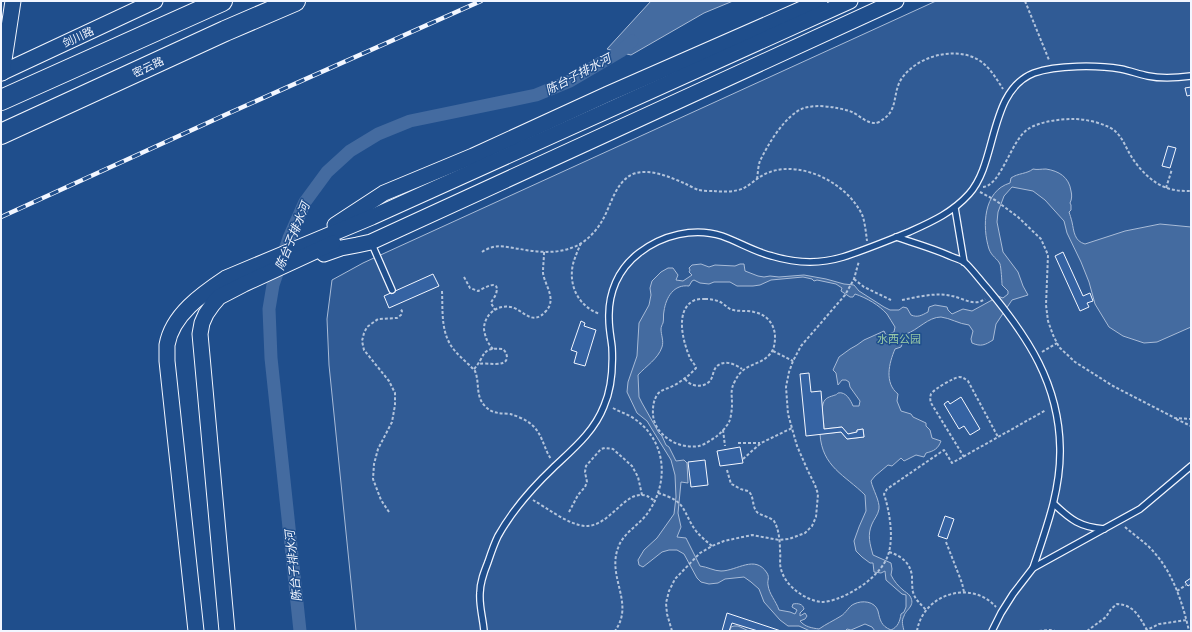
<svg xmlns="http://www.w3.org/2000/svg" width="1192" height="632" font-family="Ubuntu,'Noto Sans SC',sans-serif">
  <style>
    .built { fill: #305b95; stroke: #a8bbd7 }
    .water { fill: #446ba0; stroke: #a8bbd7; fill-rule: evenodd }
    .lines { fill: none; stroke-linecap: round; stroke-linejoin: round }
    .canal { stroke: #446ba0; stroke-width: 13 }
    .building { fill: #3563a3; stroke: #f2f6ff }
    .lane-casing { stroke: #f2f6ff; stroke-width: 8 }
    .secondary-casing { stroke: #f2f6ff; stroke-width: 17 }
    .highway-casing { stroke: #f2f6ff; stroke-width: 22 }
    .path { stroke: #b3c4dc; stroke-width: 2; stroke-dasharray: 3 2; stroke-linecap: butt }
    .lane { stroke: #1f4e8c; stroke-width: 5.5 }
    .secondary { stroke: #1f4e8c; stroke-width: 15 }
    .highway { stroke: #1f4e8c; stroke-width: 20 }
    .rail-casing { stroke: #f2f6ff; stroke-width: 4.5 }
    .rail { stroke: #1f4e8c; stroke-width: 3; stroke-dasharray: 9; stroke-linecap: butt }
    .labels { text-anchor: middle; dominant-baseline: central; stroke-width: 3; stroke-linejoin: round; paint-order: stroke }
    .street-label { font-size: 11px; fill: #f2f6ff; stroke: #1f4e8c }
    .park-label { font-size: 11px; fill: #97c8a6; stroke: #1f4e8c }
    .water-label { font-size: 12px; font-style: italic; fill: #f2f6ff; stroke: #1f4e8c }
  </style>
  <rect width="100%" height="100%" fill="#1f4e8c"/>
  <polygon class="built" points="936,1 1191,1 1191,631 356,631 329,365 327,319 332,280 363,263"/>
  <g class="water">
    <polygon points="651,1 733,1 704,13 631,55 607,49"/>
    <path d="M 1033,169 C 1037,170 1041,169 1046,169 C 1059,171 1069,177 1071,191 C 1072,195 1072,199 1070,203 L 1071,205 L 1071,210 L 1069,212 C 1070,215 1071,218 1072,222 C 1074,231 1074,241 1085,244 L 1125,231 L 1160,224 L 1191,227 L 1191,327 L 1157,342 L 1144,343 L 1123,336 L 1109,327 L 1095,304 L 1089,282 L 1081,262 L 1067,233 L 1064,221 L 1045,200 L 1033,191 L 1012,187 L 1004,196 L 998,212 L 997,222 L 1003,252 L 1018,272 L 1023,286 L 1028,295 L 1012,300 L 996,324 L 993,340 C 985,345 981,347 972,343 L 971,339 L 973,331 L 969,325 C 959,324 950,318 941,317 C 928,317 918,330 906,334 L 901,347 L 895,349 C 889,363 884,383 898,394 L 897,401 L 901,411 L 911,414 L 913,417 L 926,423 L 926,426 L 930,430 L 932,438 L 941,441 C 938,449 934,451 926,453 L 924,457 L 916,455 L 904,461 L 901,458 L 892,466 L 888,465 L 875,476 L 871,481 C 873,490 880,501 879,509 C 878,515 874,519 872,524 C 867,535 870,544 873,555 L 891,563 L 892,569 L 891,575 C 894,581 898,586 903,590 C 905,592 908,593 910,596 C 916,606 906,609 904,616 C 901,621 903,626 904,631 L 875,631 L 872,627 L 865,624 L 851,630 L 847,629 L 845,631 L 810,631 L 799,626 L 788,626 L 780,620 L 764,602 L 759,589 L 751,582 L 744,577 L 725,579 L 718,583 L 709,584 L 701,582 L 697,578 L 684,554 L 677,550 L 669,550 L 662,552 L 643,567 L 639,565 L 638,560 L 644,550 L 657,538 L 674,514 L 676,497 L 675,475 L 671,460 L 658,439 L 647,421 L 637,413 L 627,392 L 628,382 L 637,356 L 639,323 L 649,305 L 651,295 L 650,288 L 652,281 L 661,272 L 668,268 L 673,268 L 678,275 L 676,280 L 683,281 L 692,275 L 689,272 L 690,270 L 689,268 L 692,265 L 701,264 L 709,267 L 715,265 L 735,266 L 740,264 L 744,264 L 745,271 L 758,276 L 764,277 L 770,276 L 779,277 L 804,275 L 826,279 L 844,284 L 854,285 L 859,291 L 884,307 L 890,310 L 899,310 L 903,307 L 907,308 L 911,315 C 918,318 922,315 928,312 L 929,307 L 935,305 L 947,307 L 948,310 L 952,314 L 963,309 L 972,311 L 992,300 L 995,295 L 1003,298 L 1008,294 L 1008,291 L 1002,285 C 1002,282 1001,267 1000,264 C 997,258 992,257 989,249 C 982,227 983,191 1010,183 L 1011,178 C 1018,173 1027,174 1033,169 ZM 803,277 L 812,279 L 814,281 L 817,280 L 836,284 L 842,288 L 841,291 L 850,297 L 853,297 L 855,294 C 867,298 879,305 887,314 C 890,318 892,323 895,327 L 894,332 L 886,335 L 884,331 L 864,340 L 857,345 L 850,349 L 839,357 L 833,370 L 836,373 L 838,385 L 842,380 L 846,380 L 849,382 L 850,387 L 860,401 L 859,406 L 853,406 C 851,401 846,391 838,393 C 837,394 836,395 835,395 C 830,397 825,397 823,404 C 821,411 824,421 824,429 L 842,427 L 848,434 L 857,432 L 857,430 L 863,429 L 864,437 L 847,439 L 841,432 L 820,434 C 822,467 845,475 865,495 L 866,511 L 859,527 L 854,541 L 856,551 L 862,557 L 870,563 L 873,563 L 874,572 L 881,573 L 885,571 L 886,580 L 902,594 L 906,595 L 906,607 L 904,612 L 901,614 C 900,621 898,627 891,630 C 881,626 880,620 878,611 C 875,601 862,600 854,604 C 849,606 846,613 841,616 C 833,621 826,624 819,629 C 812,628 805,627 800,621 L 805,619 L 807,616 L 805,613 L 800,616 L 800,613 L 804,609 C 803,604 798,603 793,604 L 792,607 L 797,610 L 795,614 L 790,612 L 779,610 C 776,601 769,594 768,585 C 767,580 770,578 767,573 C 755,554 737,571 721,571 C 714,571 708,567 700,566 L 686,538 L 677,537 L 681,527 L 678,513 L 681,482 L 688,483 L 687,463 L 684,460 L 676,461 L 669,447 L 666,445 L 662,436 L 659,433 L 642,403 L 639,397 L 638,375 C 646,366 658,359 662,347 C 664,341 661,335 661,329 C 661,327 662,325 663,323 C 664,319 663,315 664,311 C 666,297 674,284 689,286 L 692,281 L 694,280 L 700,283 L 709,284 L 714,282 L 730,282 L 737,286 L 753,286 L 760,285 L 771,280 Z"/>
    <polygon points="734,626 738,626 749,631 730,631 731,627"/>
  </g>
  <g class="lines">
    <polyline class="canal" points="300,631 271,358 269,309 273,285 289,238 305,202 327,172 350,151 378,134 410,121 536,95 570,81 621,51 632,41"/>
  </g>
  <g class="building">
    <polygon points="1191,87 1191,95 1187,96 1185,88"/>
    <polygon points="1168,146 1176,148 1170,168 1162,166"/>
    <polygon points="1063,252 1083,296 1090,293 1093,301 1087,303 1089,307 1080,311 1055,256"/>
    <polygon points="433,274 439,286 389,308 384,296"/>
    <polygon points="581,321 585,323 584,326 596,330 585,366 574,363 577,352 571,350"/>
    <polygon points="809,373 811,392 821,391 824,429 842,427 848,434 857,432 857,430 863,429 864,437 847,439 841,432 806,436 800,374"/>
    <polygon points="961,397 980,429 970,435 964,426 959,429 944,404 948,401 950,404"/>
    <polygon points="740,447 743,463 720,466 717,451"/>
    <polygon points="705,460 708,485 691,487 688,462"/>
    <polygon points="945,516 954,519 947,539 938,536"/>
    <polygon points="1191,578 1191,584 1188,586 1185,582"/>
    <polygon points="727,613 781,631 758,631 732,623 729,631 722,631"/>
  </g>
  <g class="lines">
    <g class="lane-casing">
      <g id="lane">
        <polyline points="955,208 964,262"/>
        <path d="M 896,237 C 914,243 932,248 950,256 C 954,258 960,259 964,262 C 970,266 982,283 988,289 C 1028,337 1059,384 1060,448 C 1061,490 1046,529 1033,568"/>
        <polyline points="371,242 392,290"/>
        <path d="M 1054,504 C 1071,520 1080,527 1104,529"/>
        <path d="M 484,631 C 483,618 479,606 480,593 C 480,582 484,572 488,562 C 491,553 494,544 498,536 C 512,511 532,488 553,468 C 573,449 594,432 604,406 C 612,388 613,366 612,347 C 611,338 609,329 609,319 C 608,293 618,269 639,253 C 662,235 694,227 722,236 C 739,242 755,252 772,256 C 795,263 820,264 843,257 C 865,250 887,241 909,232 C 931,222 952,213 969,194 C 998,162 988,91 1034,73 C 1057,65 1097,65 1121,69 C 1130,71 1139,74 1148,76 C 1162,79 1176,78 1191,76"/>
        <polyline points="992,631 1001,613 1013,594 1033,568 1140,509 1191,466"/>
      </g>
    </g>
    <g class="secondary-casing">
      <g id="secondary">
        <polyline points="1,73 155,1"/>
        <polyline points="2,73 13,1"/>
        <polyline points="335,225 384,193 473,156 608,94 820,1"/>
        <polyline points="324,254 341,248 357,245 371,242 896,1"/>
        <path d="M 196,631 L 167,361 C 167,356 167,350 167,345 C 172,315 202,294 226,278 L 372,217 L 850,1"/>
        <polyline points="227,631 200,334 202,323 206,314 213,304 219,297 244,284 333,243"/>
      </g>
    </g>
    <g class="highway-casing">
      <g id="highway">
        <polyline points="1,100 222,1"/>
        <polyline points="1,134 225,31 295,1"/>
      </g>
    </g>
    <g class="path">
      <polyline points="1025,1 1049,60"/>
      <path d="M 757,179 C 758,173 758,166 760,161 C 768,144 786,114 804,108 C 814,105 827,106 837,108 C 842,109 847,110 852,112 C 859,115 867,124 876,123 C 877,123 881,121 882,120 C 899,110 892,92 902,78 C 917,57 951,47 975,58 C 988,64 996,78 1003,89"/>
      <path d="M 983,187 C 1001,186 1011,140 1028,129 C 1041,121 1060,119 1075,119 C 1086,119 1107,124 1115,131 C 1123,138 1126,148 1131,156 C 1139,169 1152,183 1167,188 C 1175,191 1183,191 1191,191"/>
      <polyline points="1166,188 1172,169"/>
      <polyline points="980,192 995,200 1018,217 1041,239 1048,255 1046,305 1048,321 1053,335 1059,347 1075,362 1113,386 1175,418 1191,419"/>
      <path d="M 581,243 C 578,250 575,257 573,264 C 568,286 579,307 600,314"/>
      <path d="M 482,252 C 485,250 489,248 493,247 C 502,245 511,248 520,249 C 536,252 555,254 571,248 C 584,244 595,233 602,221 C 611,206 615,182 633,174 C 650,168 670,177 686,184 C 690,186 695,189 699,190 C 704,191 710,191 714,191 C 723,192 736,192 744,188 C 753,183 760,175 770,172 C 803,160 850,185 863,217 C 865,224 866,233 867,241"/>
      <path d="M 464,277 L 470,288 L 478,291 C 483,289 501,277 496,294 C 495,297 492,300 491,303 L 495,310"/>
      <polyline points="854,279 864,287 891,300"/>
      <path d="M 442,291 C 443,312 440,335 456,352 C 459,356 473,368 475,371 C 480,383 475,396 485,406 C 492,414 500,413 510,414 C 517,416 527,420 532,425 C 542,433 544,449 551,459"/>
      <path d="M 705,299 C 711,299 717,300 722,303 C 725,305 727,307 730,309 C 737,312 746,310 754,312 C 766,314 775,324 775,337 C 775,343 774,350 770,354 C 759,367 744,362 735,381 C 730,390 732,394 732,404 C 732,409 731,418 729,422 C 727,426 721,433 717,436 C 713,439 704,445 699,446 C 677,450 651,433 653,410 C 653,405 654,400 657,395 C 661,389 668,389 675,385 C 683,380 690,375 696,368 C 695,364 692,362 690,358 C 683,342 674,309 695,300 C 698,299 702,299 705,299 Z"/>
      <path d="M 902,300 C 918,297 936,292 952,296 C 963,298 974,307 985,299"/>
      <path d="M 493,349 C 488,344 485,337 484,329 C 484,315 497,304 511,307 C 524,310 532,327 546,311 C 557,299 545,286 543,273 C 543,266 544,259 544,252"/>
      <polyline points="773,351 793,361"/>
      <polyline points="1042,352 1057,343"/>
      <path d="M 474,369 C 486,356 480,347 503,349 C 505,351 507,354 507,358 C 505,368 487,362 479,364"/>
      <path d="M 685,379 C 690,386 702,389 710,381 C 713,377 713,371 716,367 C 724,359 735,364 742,369"/>
      <path d="M 613,408 C 618,411 624,413 630,416 C 666,437 671,481 647,514 C 638,526 623,533 618,548 C 607,578 635,603 615,631"/>
      <polyline points="1176,419 1191,426"/>
      <polyline points="723,430 725,446"/>
      <polyline points="738,443 760,443"/>
      <path d="M 964,457 L 931,403 C 930,400 930,397 931,394 C 934,389 955,377 959,377 C 963,377 965,379 968,381 L 998,437"/>
      <polyline points="743,459 761,443 792,428"/>
      <path d="M 727,470 L 731,484 C 734,485 736,487 739,488 C 742,490 745,490 748,491 C 755,496 751,507 758,513 C 763,516 770,517 774,521 C 779,529 780,542 780,551 C 781,557 779,563 781,569 C 785,586 805,600 821,602 C 827,602 834,600 839,598 C 857,591 877,577 886,560 C 895,542 890,513 884,494 L 887,489 L 944,450 L 952,463 L 1046,410"/>
      <path d="M 658,493 C 688,502 681,510 696,531 C 700,536 706,541 712,546"/>
      <path d="M 533,500 C 547,508 569,525 585,526 C 611,527 625,488 647,496 C 649,497 652,499 655,501"/>
      <polyline points="389,512 381,500 373,479 374,464 378,449 392,422 395,405 395,393 389,381 364,350 362,341 364,333 367,327 378,319 397,318 401,315 402,311 400,308"/>
      <polyline points="569,512 578,495 585,487 587,482 585,472 586,466 601,449 605,448 613,449 632,466 638,477 642,495"/>
      <path d="M 1125,527 C 1132,533 1140,539 1147,545 C 1171,567 1182,600 1189,631"/>
      <polyline points="946,542 962,583 964,592"/>
      <path d="M 889,552 C 901,556 910,562 912,576 C 912,581 912,587 913,592 C 915,600 921,604 926,610"/>
      <polyline points="1177,591 1186,585"/>
      <polyline points="672,631 667,614 666,603 669,591 675,579 700,553 712,546 724,541 752,535 779,540 789,539 805,533 812,526 816,517 818,494 815,485 808,471 797,446 788,414 786,387 789,372 793,361 801,346 845,295 854,279 859,261"/>
      <path d="M 917,631 C 923,594 971,579 996,607"/>
      <polyline points="1039,631 1050,630 1055,631"/>
      <path d="M 1087,631 L 1106,617 L 1111,609 L 1117,604 C 1134,605 1139,616 1147,630"/>
      <polyline points="1145,631 1159,624 1187,620"/>
    </g>
    <use href="#lane" class="lane"/>
    <use href="#secondary" class="secondary"/>
    <use href="#highway" class="highway"/>
    <g class="rail-casing">
      <polyline id="rail" points="1,217 227,114 481,1"/>
    </g>
    <use href="#rail" class="rail"/>
  </g>
  <g class="labels">
    <g class="street-label">
      <text transform="translate(78 37) rotate(-25)">剑川路</text>
      <text transform="translate(148 67) rotate(-25)">密云路</text>
    </g>
    <g class="park-label">
      <text x="899" y="339">水西公园</text>
    </g>
    <g class="water-label">
      <text transform="translate(578 74) rotate(-28)">陈台子排水河</text>
      <text transform="translate(292 236) rotate(-68)">陈台子排水河</text>
      <text transform="translate(293 566) rotate(-96)">陈台子排水河</text>
    </g>
  </g>
  <rect width="1192" height="632" fill="none" stroke="#f2f6ff" stroke-width="4"/>
</svg>
